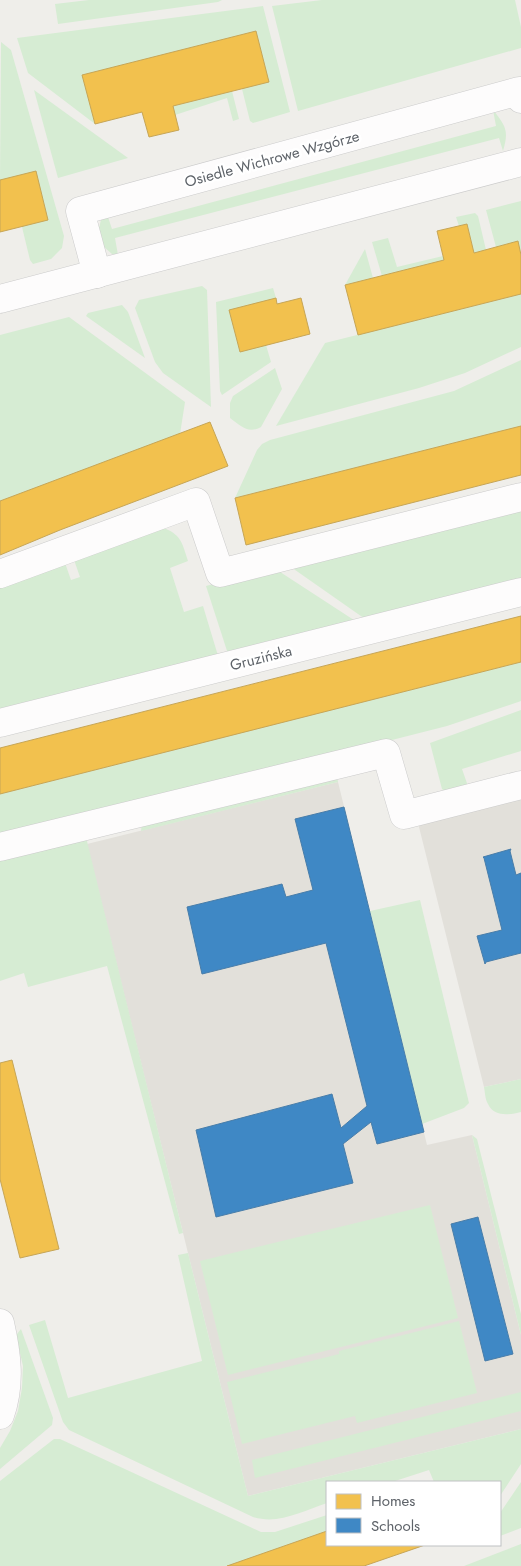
<svg xmlns="http://www.w3.org/2000/svg" width="521" height="1566" font-family="Jost,sans-serif">
  <style>
    .education { fill: #e2e0da }
    .green { fill: #d6ecd3 }
    .homes { fill: #f2c14e; stroke: #c6a556 }
    .schools { fill: #3f88c5; stroke: #487da9 }
    .lines { fill: none; stroke-linecap: round; stroke-linejoin: round }
    .minor-casing { stroke: #cbcbcb; stroke-width: 29 }
    .minor { stroke: #fdfcfc; stroke-width: 28 }
    .labels { text-anchor: middle; dominant-baseline: central; stroke-width: 5; stroke-linejoin: round; paint-order: stroke }
    .street-label { font-size: 15px; fill: #5e6369; stroke: #fff }
  </style>
  <rect width="100%" height="100%" fill="#efeeea"/>
  <g class="education">
    <polygon points="338,782 427,1145 472,1135 521,1335 521,1429 248,1496 87,844"/>
    <polygon points="521,797 521,1079 484,1087 418,823"/>
  </g>
  <g class="green">
    <polygon points="89,0 222,0 218,2 58,24 55,4"/>
    <polygon points="322,0 515,0 521,27 521,48 298,111 272,6"/>
    <polygon points="263,6 290,112 253,123 250,121 242,89 256,31 83,75 95,124 28,73 17,38"/>
    <polygon points="1,42 11,50 64,236 62,248 51,259 33,264 30,260 22,227 0,180"/>
    <polygon points="34,90 128,158 58,178"/>
    <polygon points="232,91 239,119 233,121 227,98 175,115 173,106"/>
    <path d="M 493,110 C 506,126 509,131 503,151 L 499,138 L 115,238 L 118,255 L 112,254 L 104,247 L 101,238 L 99,228 L 101,220 L 107,214 L 112,229 L 496,126 Z"/>
    <polygon points="521,201 521,255 517,242 496,247 486,210"/>
    <polygon points="475,213 478,216 486,250 474,253 467,224 459,226 456,217"/>
    <polygon points="388,238 397,267 443,256 444,260 382,276 372,242"/>
    <polygon points="365,249 373,278 345,285"/>
    <polygon points="202,286 207,290 211,407 163,373 155,362 135,308 139,300"/>
    <polygon points="273,288 276,298 230,310 240,352 266,345 271,362 222,395 220,391 216,302"/>
    <polygon points="521,294 521,347 465,373 419,388 276,426 325,343"/>
    <polygon points="122,305 128,312 145,358 86,316 88,313"/>
    <polygon points="69,317 185,402 180,434 0,501 0,335"/>
    <polygon points="521,360 521,426 235,498 257,450 262,444 270,440 454,391"/>
    <path d="M 275,368 L 282,389 L 261,427 C 248,434 241,426 230,418 L 230,403 L 233,396 Z"/>
    <polygon points="521,506 521,582 368,621 288,565"/>
    <path d="M 161,527 C 181,534 182,542 188,561 L 170,568 L 184,612 L 203,606 L 219,659 L 0,716 L 0,583 L 64,560 L 71,580 L 80,577 L 73,557 Z"/>
    <polygon points="274,568 360,624 229,657 206,586"/>
    <polygon points="521,662 521,701 447,726 6,838 0,836 0,794"/>
    <polygon points="521,710 521,751 462,769 469,789 446,792 442,789 430,743"/>
    <polygon points="337,777 338,782 141,831 142,823"/>
    <polygon points="85,833 183,1233 179,1234 107,966 28,987 24,973 0,981 0,854"/>
    <polygon points="420,900 469,1103 464,1108 422,1124 370,911"/>
    <path d="M 521,1079 L 521,1112 C 509,1115 494,1117 488,1104 C 485,1099 485,1092 484,1087 Z"/>
    <polygon points="472,1135 477,1139 521,1314 521,1335"/>
    <polygon points="430,1205 458,1318 228,1375 200,1261"/>
    <path d="M 188,1253 L 248,1496 L 521,1429 L 521,1464 L 500,1496 L 500,1482 L 434,1482 L 429,1470 L 392,1482 L 327,1482 L 327,1503 C 303,1511 278,1525 253,1517 L 69,1430 L 63,1422 L 29,1325 L 45,1320 L 68,1398 L 202,1361 L 178,1255 Z"/>
    <polygon points="459,1321 477,1393 357,1423 355,1416 242,1444 227,1382 339,1354 339,1351"/>
    <polygon points="21,1329 53,1418 52,1425 0,1469 0,1448 10,1431 18,1411 22,1388 23,1366 17,1340 17,1334"/>
    <polygon points="521,1392 521,1411 255,1478 252,1460"/>
    <polygon points="54,1439 60,1439 261,1532 275,1532 327,1515 327,1531 227,1566 0,1566 0,1481"/>
    <polygon points="521,1482 521,1528 500,1536 500,1513"/>
    <polygon points="521,1544 521,1566 464,1566"/>
  </g>
  <g class="homes">
    <polygon points="256,31 269,82 173,106 179,130 149,137 142,112 95,124 82,75"/>
    <polygon points="36,171 48,220 0,232 0,180"/>
    <polygon points="467,224 474,253 518,241 521,255 521,294 358,335 345,285 444,260 437,231"/>
    <polygon points="276,298 277,304 301,298 310,334 240,352 229,310"/>
    <polygon points="210,422 228,466 60,530 0,555 0,501"/>
    <polygon points="521,426 521,475 246,545 235,498"/>
    <polygon points="521,616 521,662 0,794 0,748"/>
    <polygon points="12,1060 59,1249 20,1258 0,1179 0,1063"/>
    <polygon points="327,1531 327,1545 425,1545 364,1566 227,1566"/>
  </g>
  <g class="schools">
    <polygon points="344,807 424,1132 377,1144 371,1122 343,1144 353,1183 216,1217 196,1130 332,1094 341,1128 367,1106 326,943 202,974 187,907 282,884 286,897 313,890 295,819"/>
    <polygon points="511,849 510,851 516,875 521,873 521,953 486,962 485,964 477,936 502,930 484,858 483,857"/>
    <polygon points="478,1217 513,1354 485,1361 451,1224"/>
  </g>
  <g class="lines">
    <g class="minor-casing">
      <g id="minor">
        <polyline points="97,274 80,211 519,91 521,99"/>
        <polyline points="0,299 521,162"/>
        <polyline points="0,574 196,502 220,573 521,497"/>
        <polyline points="0,723 521,592"/>
        <polyline points="0,847 386,753 404,815 521,785"/>
        <path d="M 0,1323 C 7,1354 11,1384 0,1415"/>
      </g>
    </g>
    <use href="#minor" class="minor"/>
  </g>
  <g class="labels">
    <g class="street-label">
      <text transform="translate(272 159) rotate(-15)">Osiedle Wichrowe Wzgórze</text>
      <text transform="translate(261 658) rotate(-14)">Gruzińska</text>
    </g>
  </g>
  <rect x="326" y="1481" width="175" height="65" fill="#ffffff" stroke="#bfc1c3"/>
  <rect x="336" y="1494" width="25" height="15" fill="#f2c14e" stroke="#bfc1c3"/>
  <text x="371" y="1506" font-size="15" fill="#5e6369">Homes</text>
  <rect x="336" y="1518" width="25" height="15" fill="#3f88c5" stroke="#bfc1c3"/>
  <text x="371" y="1531" font-size="15" fill="#5e6369">Schools</text>
</svg>
